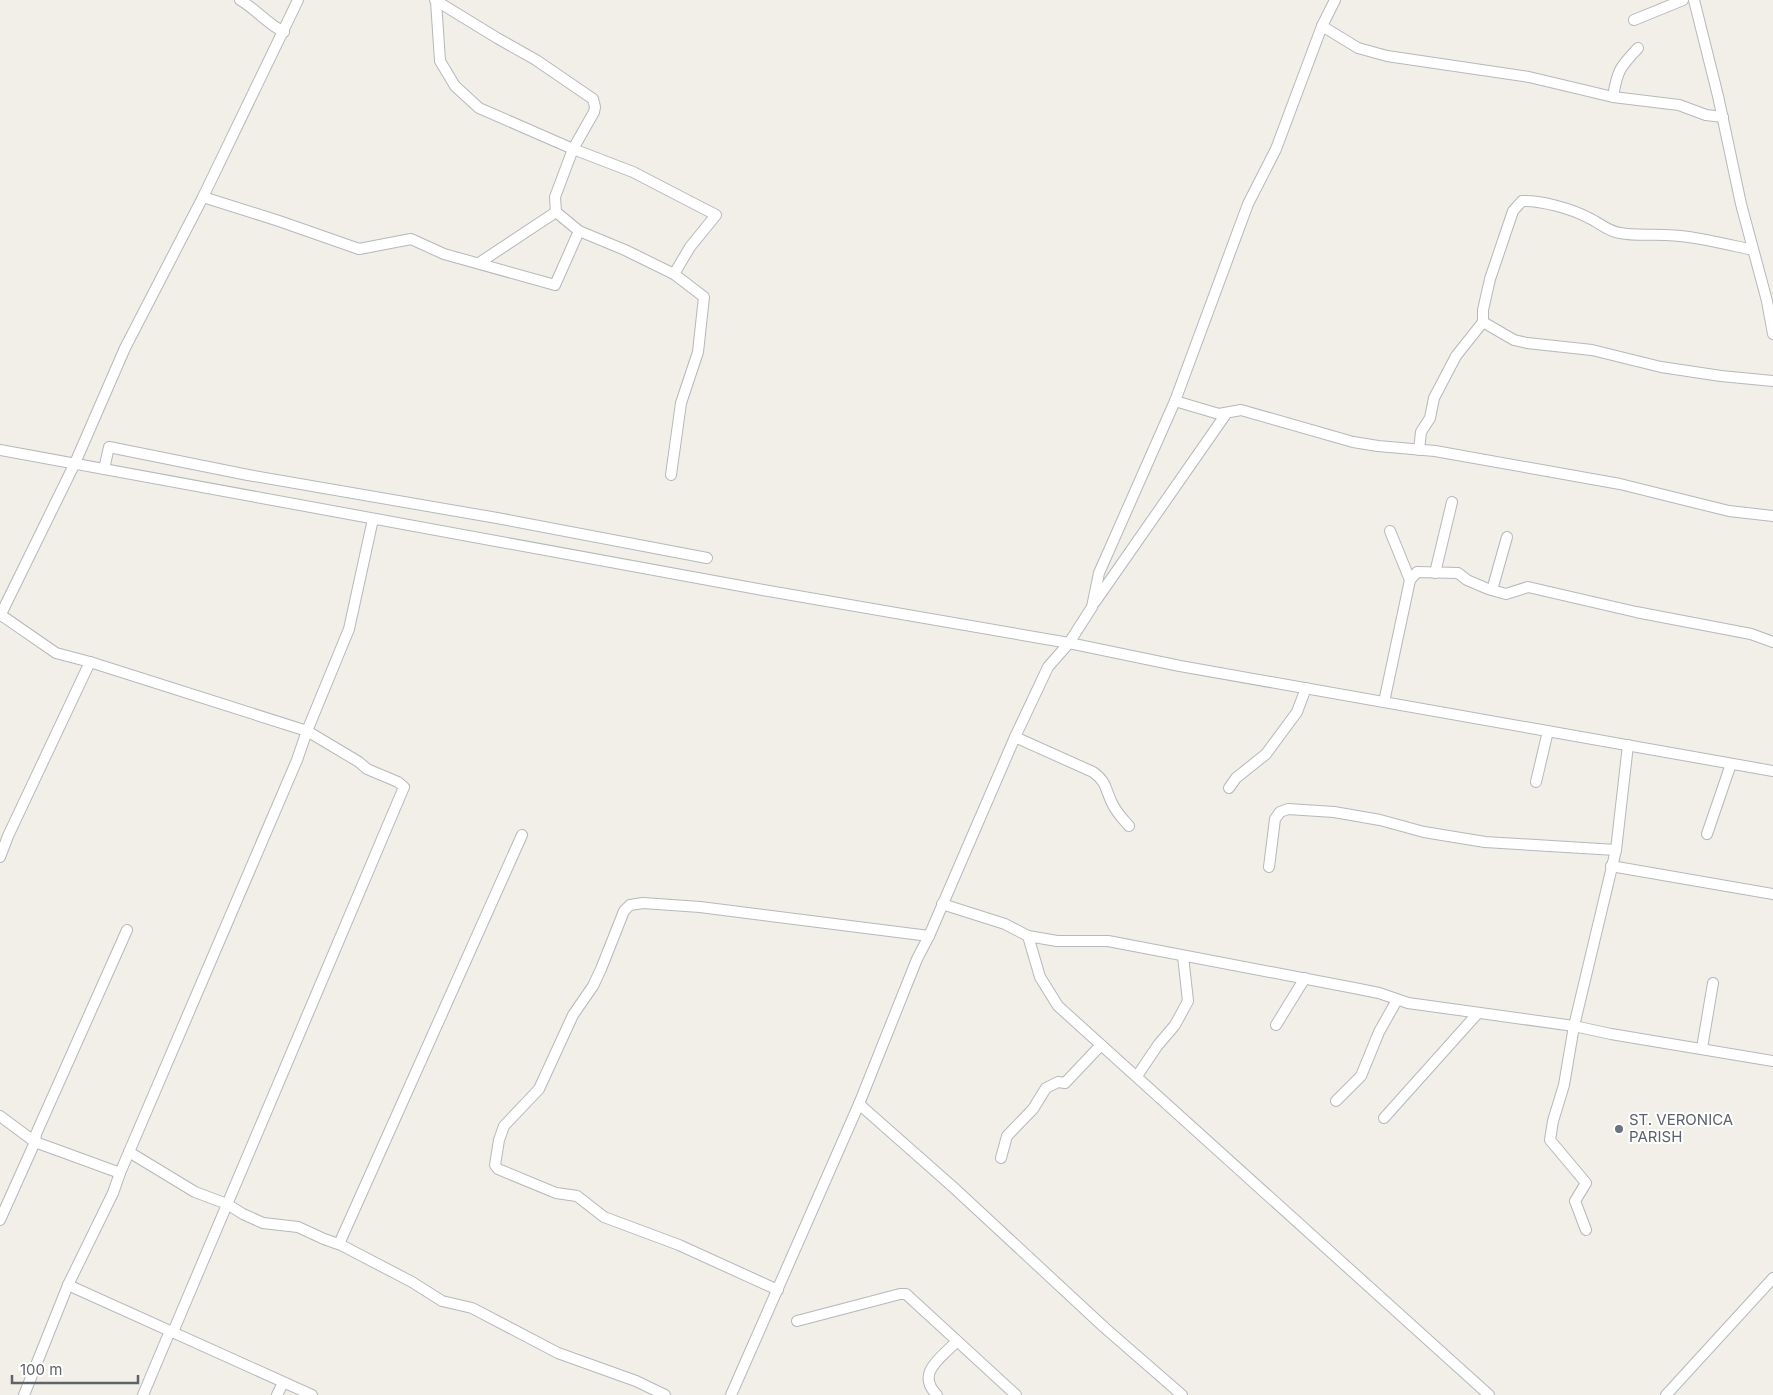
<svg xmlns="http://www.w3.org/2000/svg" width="1773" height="1395" font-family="Inter,sans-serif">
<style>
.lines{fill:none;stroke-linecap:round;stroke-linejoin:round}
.minor-casing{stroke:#b5b8bc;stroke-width:12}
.minor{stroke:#fff;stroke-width:10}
.worship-dot{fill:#6b7280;stroke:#fff;stroke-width:2}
.labels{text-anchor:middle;stroke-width:4;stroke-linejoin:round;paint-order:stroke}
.worship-label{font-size:15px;fill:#5b616d;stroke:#fff;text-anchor:start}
</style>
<rect width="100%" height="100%" fill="#f1efe8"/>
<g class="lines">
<g class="minor-casing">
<g id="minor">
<path d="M 240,0 C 256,9 267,24 284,32"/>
<path d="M 435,0 L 497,38 L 536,60 L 593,99 L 595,107 L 594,112 L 573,149 L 555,197 L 556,212 L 579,231 L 625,250 L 674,274 L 704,297 L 698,352 L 681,403 L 671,475"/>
<path d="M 1694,0 L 1718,96 L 1741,204 L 1767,301 L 1773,334"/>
<path d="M 436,1 L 440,61 L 455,86 L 479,108 L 573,149 L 633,172 L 716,215 L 690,247 L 674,274"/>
<path d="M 1634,20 L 1683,0"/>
<path d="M 1322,26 L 1358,48 L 1387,56 L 1529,77 L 1613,97 L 1679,105 L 1706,115 L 1723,117"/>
<path d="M 1613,97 C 1617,71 1620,67 1638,48"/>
<path d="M 203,197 L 279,221 L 359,249 L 411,239 L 444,254 L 555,285 L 579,231"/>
<path d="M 479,263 L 556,212"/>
<path d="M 1483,322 L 1514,340 L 1527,343 L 1592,350 L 1661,367 L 1721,376 L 1773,381"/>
<path d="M 1175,401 L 1219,414 L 1241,410 L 1353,442 L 1378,446 L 1435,451 L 1620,484 L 1729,511 L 1773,516"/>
<path d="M 0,450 L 763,590 L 1069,643 L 1180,666 L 1773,771"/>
<path d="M 1419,450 L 1421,432 L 1430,418 L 1434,398 L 1456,356 L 1483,322 L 1483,310 L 1490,279 L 1513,211 L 1522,201 C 1541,200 1572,209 1589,218 C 1600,223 1607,231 1620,233 C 1635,236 1650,234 1666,235 C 1695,236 1725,244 1753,250"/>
<path d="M 104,469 L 109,447 L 248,475 L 497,518 L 707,558"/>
<path d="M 1390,531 L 1410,580"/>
<path d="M 1435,573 L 1452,502"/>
<path d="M 1492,590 L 1507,537"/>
<path d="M 1095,602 L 1226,414"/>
<path d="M 1,615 L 56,653 L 90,662 L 307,731 L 359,762 L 367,769 L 398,782 L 404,787 L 173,1332"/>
<path d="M 0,616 L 75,463 L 125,348 L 203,197 L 298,0"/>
<path d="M 1384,702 L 1410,580 L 1417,572 L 1458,573 L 1467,580 L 1488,589 L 1506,594 L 1528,587 L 1636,612 L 1751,634 L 1773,642"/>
<path d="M 1015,737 L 1093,772 C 1107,782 1105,789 1112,803 C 1116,812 1123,819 1129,826"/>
<path d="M 1536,782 L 1548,731"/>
<path d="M 1229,788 L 1236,778 L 1266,754 L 1297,712 L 1306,688"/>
<path d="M 1707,834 L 1731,764"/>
<path d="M 0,857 L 8,836 L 90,662"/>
<path d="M 1611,866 L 1773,894"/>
<path d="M 1269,867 L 1275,819 L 1280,812 L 1288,809 L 1334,812 L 1380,820 L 1424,832 L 1485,842 L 1616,850"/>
<path d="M 942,904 L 1005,924 L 1028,936 L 1057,941 L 1108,941 L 1354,988 L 1379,993 L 1408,1003 L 1574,1026 L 1611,1034 L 1773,1061"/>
<path d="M 1028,936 L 1040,977 L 1058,1006 L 1489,1395"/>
<path d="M 1276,1025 L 1305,978"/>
<path d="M 1702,1048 L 1713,983"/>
<path d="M 1137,1076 L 1158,1045 L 1175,1025 L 1188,1001 L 1183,956"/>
<path d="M 1336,1101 L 1361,1076 L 1379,1032 L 1397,1000"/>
<path d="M 859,1104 L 953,1187 L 1105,1328 L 1182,1395"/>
<path d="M 0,1116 L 35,1142 L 120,1173"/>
<path d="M 1384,1118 L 1478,1013"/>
<path d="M 129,1152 L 195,1192 L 227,1204 L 243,1214 L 263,1223 L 298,1227 L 324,1239 L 341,1245 L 412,1282 L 442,1301 L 472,1308 L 558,1353 L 636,1381 L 665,1395"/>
<path d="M 1001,1158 L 1007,1136 L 1033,1109 L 1046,1088 L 1058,1082 L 1065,1083 L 1101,1045"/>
<path d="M 0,1220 L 35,1142 L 36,1134 L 127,930"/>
<path d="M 1586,1230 L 1575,1201 L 1586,1183 L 1550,1140 L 1553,1121 L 1564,1085 L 1574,1026 L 1616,850 L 1628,745"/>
<path d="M 339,1244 L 522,835"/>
<path d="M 68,1285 L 312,1395"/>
<path d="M 778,1290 L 679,1245 L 604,1217 L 577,1196 L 556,1193 L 498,1169 L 495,1165 L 499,1140 L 504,1126 L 539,1089 L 573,1015 L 593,986 L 601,969 L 624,911 L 630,905 L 643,903 L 700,907 L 929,936"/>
<path d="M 797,1321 L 900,1294 L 906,1294 L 1016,1395"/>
<path d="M 24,1395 L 68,1285 L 113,1193 L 120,1173 L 297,760 L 307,731 L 349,629 L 373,519"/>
<path d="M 143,1395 L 170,1331"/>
<path d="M 277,1395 L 283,1383"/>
<path d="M 731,1395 L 859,1104 L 917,959 L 929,936 L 1015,737 L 1048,667 L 1069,643 L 1092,607 L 1099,573 L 1175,401 L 1248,204 L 1276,149 L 1322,26 L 1335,0"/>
<path d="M 937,1395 C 915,1373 941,1358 957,1341"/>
<path d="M 1666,1395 L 1773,1278"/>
</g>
</g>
<use href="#minor" class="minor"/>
</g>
<circle class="worship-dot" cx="1619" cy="1129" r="5"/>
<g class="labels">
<g class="worship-label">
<text x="1629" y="1125">ST. VERONICA<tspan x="1629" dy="17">PARISH</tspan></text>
</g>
</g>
<path d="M12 1375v8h126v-8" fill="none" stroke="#5f6368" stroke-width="2.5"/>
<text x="20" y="1375" font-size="15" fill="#5f6368" stroke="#ffffff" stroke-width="4" paint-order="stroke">100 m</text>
</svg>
